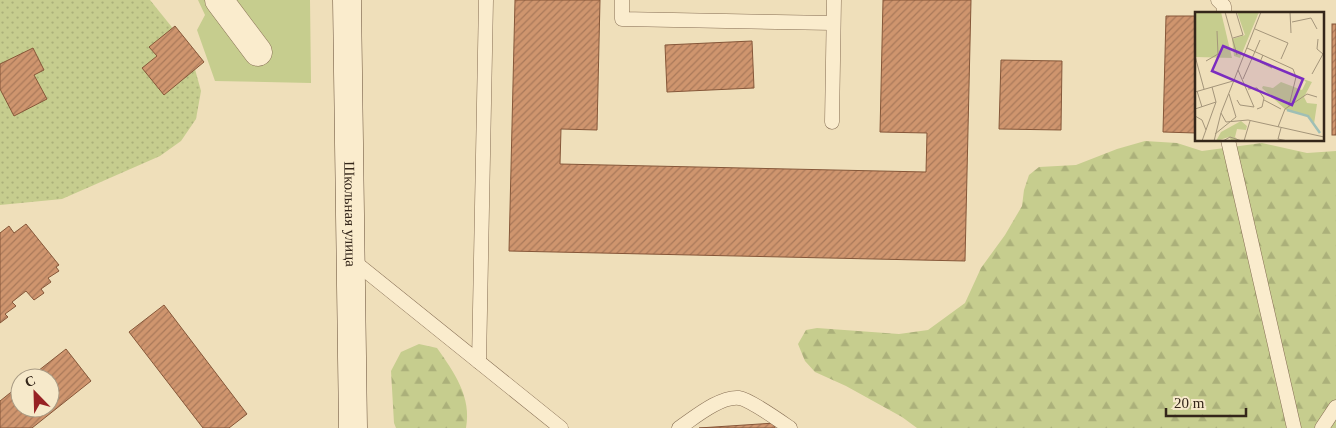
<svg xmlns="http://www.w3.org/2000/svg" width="1336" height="428" font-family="Georgia,serif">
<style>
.grass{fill:#c6cd8e}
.forest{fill:url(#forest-firs)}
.garden{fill:url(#garden-dots)}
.building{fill:url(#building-hatch);stroke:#865739}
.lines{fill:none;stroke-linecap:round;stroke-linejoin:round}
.service-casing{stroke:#866e54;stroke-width:15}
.minor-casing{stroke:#866e54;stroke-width:29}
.secondary-casing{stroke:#674f38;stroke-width:29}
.service{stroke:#faeccd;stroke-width:14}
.minor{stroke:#faeccd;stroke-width:28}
.secondary{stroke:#faeccd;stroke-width:28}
.labels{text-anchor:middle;stroke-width:5;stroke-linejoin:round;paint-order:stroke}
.street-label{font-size:15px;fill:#34261a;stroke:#f6e9ca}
.inset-river{fill:none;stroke:#9fbfb5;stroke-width:2.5}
.inset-road{fill:none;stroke:#a4957a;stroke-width:1}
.view{fill:#7b2cbf;fill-opacity:0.15;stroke:#7b2cbf;stroke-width:2.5}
.inset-edge{fill:none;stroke:#34261a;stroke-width:2.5}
</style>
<defs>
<pattern id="forest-firs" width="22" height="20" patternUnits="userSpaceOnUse" patternTransform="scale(1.25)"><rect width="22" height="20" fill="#c6cd8e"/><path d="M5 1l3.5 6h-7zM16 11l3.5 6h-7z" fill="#abb07a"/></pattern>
<pattern id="garden-dots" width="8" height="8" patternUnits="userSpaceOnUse" patternTransform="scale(1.25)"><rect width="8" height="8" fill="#c6cd8e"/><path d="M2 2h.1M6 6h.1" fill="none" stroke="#abb07a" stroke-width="1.8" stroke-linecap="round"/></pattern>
<pattern id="building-hatch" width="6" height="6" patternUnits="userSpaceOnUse" patternTransform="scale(1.25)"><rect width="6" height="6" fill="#cf956e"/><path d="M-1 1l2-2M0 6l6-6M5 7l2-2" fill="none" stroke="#a9795a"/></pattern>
</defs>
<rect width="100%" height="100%" fill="#efdfba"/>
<path class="grass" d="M 198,0 L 310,0 L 311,83 L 215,81 L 197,30 L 205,15 Z"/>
<g class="forest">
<path d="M 1145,141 L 1177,143 L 1202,151 L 1262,143 L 1307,153 L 1336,151 L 1336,428 L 917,428 L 902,417 L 846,386 L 815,372 L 805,361 L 798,344 L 806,330 L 817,328 L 899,334 L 928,330 L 965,303 L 981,268 L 1005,235 L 1022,206 L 1024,190 L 1029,175 L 1039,167 L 1076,165 L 1117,149 Z"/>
<path d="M 419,344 L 437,348 C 454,372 472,397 466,428 L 396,428 L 394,423 L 391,371 L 401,352 Z"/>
</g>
<path class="garden" d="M 0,0 L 150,0 L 171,26 L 193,62 L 201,91 L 196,119 L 181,141 L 160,156 L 62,199 L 0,205 Z"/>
<g class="building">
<path d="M 515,0 L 600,0 L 597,130 L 561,129 L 560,164 L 926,172 L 927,133 L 880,132 L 883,0 L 971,0 L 965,261 L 509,251 Z"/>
<path d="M 1166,16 L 1196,16 L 1196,133 L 1163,132 Z"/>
<rect x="1332" y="24" width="4" height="111"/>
<path d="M 175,26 L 204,62 L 164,95 L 142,68 L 157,56 L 149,47 Z"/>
<path d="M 752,41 L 754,88 L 667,92 L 665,45 Z"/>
<path d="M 33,48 L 44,70 L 34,75 L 47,99 L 14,116 L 0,89 L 0,64 Z"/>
<path d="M 1001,60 L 1062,61 L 1061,130 L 999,129 Z"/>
<path d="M 26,224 L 59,265 L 56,267 L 59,271 L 48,278 L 51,282 L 41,289 L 44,293 L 34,300 L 26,291 L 12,302 L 16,306 L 5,314 L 8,317 L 0,323 L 0,233 L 9,226 L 14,233 Z"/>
<path d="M 164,305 L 247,414 L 229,428 L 203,428 L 129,332 Z"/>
<path d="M 66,349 L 91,381 L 32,428 L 0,428 L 0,401 L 20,385 L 20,408 L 50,408 L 50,378 L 29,378 Z"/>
<path d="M 775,423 L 775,428 L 699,428 Z"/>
</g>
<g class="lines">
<g class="service-casing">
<g id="service">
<path d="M 622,0 L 622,19 L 833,23"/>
<path d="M 1218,0 L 1224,6 L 1224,14"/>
<path d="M 832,122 L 834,0"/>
<path d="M 1228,140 L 1294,428"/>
<path d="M 351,259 L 561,428"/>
<path d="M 479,362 L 486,0"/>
<path d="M 679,428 C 694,418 720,396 739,398 C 749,399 780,421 790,428"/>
<path d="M 1322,428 L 1336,407"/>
</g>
</g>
<g class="minor-casing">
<path id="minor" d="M 219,0 L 258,52"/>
</g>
<g class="secondary-casing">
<g id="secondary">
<path id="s1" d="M 347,0 L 353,428"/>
</g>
</g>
<use href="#service" class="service"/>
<use href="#minor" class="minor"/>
<use href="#secondary" class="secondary"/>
</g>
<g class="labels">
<g class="street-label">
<text dy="5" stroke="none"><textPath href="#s1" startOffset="214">Школьная улица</textPath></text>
</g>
</g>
<g transform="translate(1195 12)">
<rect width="129" height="129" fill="#efdfba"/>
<path d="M 42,0 L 64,0 L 45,46 L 39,44 L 37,27 L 50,23 Z" fill="#c6cd8e"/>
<path d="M 108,67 L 117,70 L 109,85 L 112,91 L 122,92 L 119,112 L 111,103 L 91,98 L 67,76 L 68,74 L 78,76 L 86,70 L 107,78 L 111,70 ZM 46,109 L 52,114 L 51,118 L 42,117 L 40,125 L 44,129 L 37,129 L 34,125 L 21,129 L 26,120 Z" fill="#c6cd8e"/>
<path d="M 0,0 L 26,0 L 37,46 L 1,45 Z" fill="#c6cd8e"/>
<path class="inset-river" d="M 92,98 L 113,104 L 125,121"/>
<path class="inset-road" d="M 30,0 L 42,43M 95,0 L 96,21M 97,10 L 116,6 L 122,17M 60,17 L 93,31 L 86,47M 38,26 L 48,23 L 41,0M 123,27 L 122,37 L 128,42M 52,36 L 98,57 L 101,65 L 94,94M 68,43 L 65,50 L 77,56M 0,44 L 9,77M 11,49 L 23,42 L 22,19M 117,62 L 128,42M 48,67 L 65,28M 53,77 L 62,76 L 69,86 L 67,95 L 62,97M 2,79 L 7,95M 0,80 L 38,69M 42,88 L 45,93 L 59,95 L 43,58M 69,88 L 86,97M 0,97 L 21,90M 26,101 L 31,110 L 53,108 L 129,125M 0,104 L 7,108 L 11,118M 83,115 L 90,97 L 112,82 L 122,85M 86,116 L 83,127 L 93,129M 20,122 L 41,105 L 34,82M 7,129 L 21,90 L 17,75M 19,129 L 26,101 L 66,0M 28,129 L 35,125 L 47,129M 49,129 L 55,109"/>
<path class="view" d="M 28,34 L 108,67 L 97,93 L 17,59 Z"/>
<rect width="129" height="129" class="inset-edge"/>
</g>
<g transform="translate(35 393) rotate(337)"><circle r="24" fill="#f6e9ca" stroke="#a89b84"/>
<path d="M0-4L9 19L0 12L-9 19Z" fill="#972224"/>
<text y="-8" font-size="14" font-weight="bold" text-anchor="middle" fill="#34261a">С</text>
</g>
<path d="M1166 408v8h80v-8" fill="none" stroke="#34261a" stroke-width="2.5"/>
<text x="1174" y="408" font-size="15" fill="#34261a" stroke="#f6e9ca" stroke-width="4" paint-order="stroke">20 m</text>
</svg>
